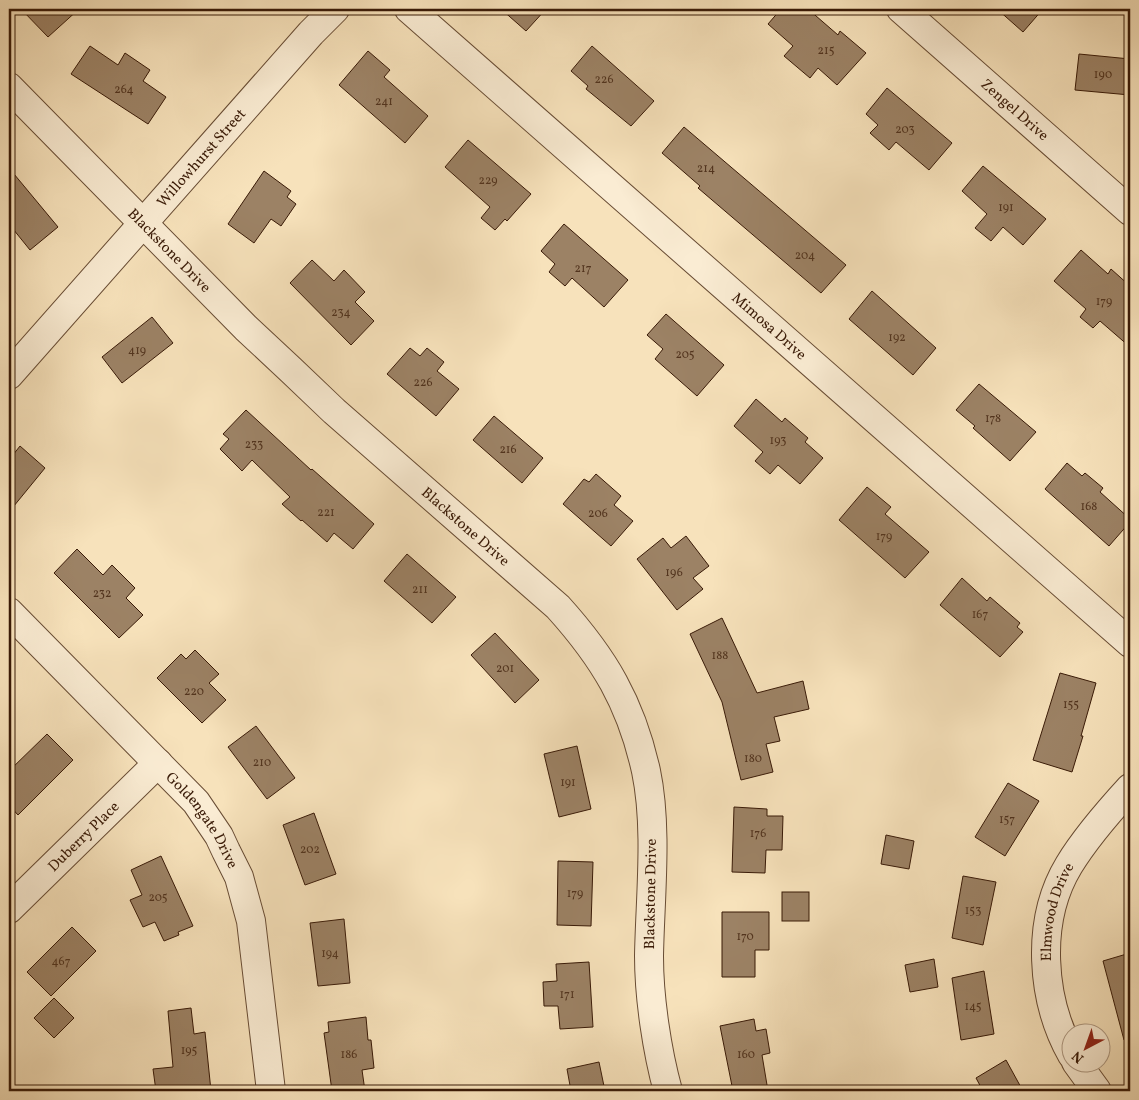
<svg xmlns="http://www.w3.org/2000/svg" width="1139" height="1100" font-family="Vollkorn,serif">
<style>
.building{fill:#9c8265;stroke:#391a07}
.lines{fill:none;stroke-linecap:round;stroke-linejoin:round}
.street-casing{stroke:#684c34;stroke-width:30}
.street{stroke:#faecd3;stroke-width:28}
.labels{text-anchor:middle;stroke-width:4;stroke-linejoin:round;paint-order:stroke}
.number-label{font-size:12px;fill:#52341e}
.street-label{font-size:15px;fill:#391a07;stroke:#faecd3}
</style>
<rect width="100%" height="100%" fill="#f7e2bb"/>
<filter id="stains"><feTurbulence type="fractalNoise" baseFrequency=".004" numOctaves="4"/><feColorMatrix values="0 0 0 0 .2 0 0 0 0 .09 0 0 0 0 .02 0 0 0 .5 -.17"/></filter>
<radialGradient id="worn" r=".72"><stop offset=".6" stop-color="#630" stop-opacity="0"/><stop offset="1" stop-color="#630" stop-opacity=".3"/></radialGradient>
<g class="building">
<path d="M 21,9 L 79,9 L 48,37 Z"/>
<path d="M 501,9 L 546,9 L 526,31 Z"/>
<path d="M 781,9 L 808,9 L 838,35 L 840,31 L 866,53 L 837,85 L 818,68 L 810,78 L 784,56 L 793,46 L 768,24 Z"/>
<path d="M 997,9 L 1043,9 L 1023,32 Z"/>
<path d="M 90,46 L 118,65 L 125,53 L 150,70 L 143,81 L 166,97 L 148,124 L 71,74 Z"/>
<path d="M 592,46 L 654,101 L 631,126 L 586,89 L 588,86 L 571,71 Z"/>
<path d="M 368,51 L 390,70 L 384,77 L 428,116 L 405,143 L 339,85 Z"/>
<path d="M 1079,54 L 1130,59 L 1130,95 L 1075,90 Z"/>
<path d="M 887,88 L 952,143 L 929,170 L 896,142 L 889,150 L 870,133 L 878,125 L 866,114 Z"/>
<path d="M 684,127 L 846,265 L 821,293 L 698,188 L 700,186 L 662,153 Z"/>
<path d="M 468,140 L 531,194 L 507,221 L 505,219 L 495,230 L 481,218 L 490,207 L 445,167 Z"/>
<path d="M 983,166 L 1046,219 L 1023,245 L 1003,227 L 991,241 L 975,228 L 987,214 L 962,191 Z"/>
<path d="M 9,168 L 58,227 L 30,250 L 9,224 Z"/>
<path d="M 264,171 L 291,191 L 287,197 L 296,204 L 281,226 L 271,219 L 254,243 L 228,224 Z"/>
<path d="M 564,224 L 628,280 L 604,307 L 572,278 L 565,286 L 549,272 L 555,264 L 541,251 Z"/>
<path d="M 1081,250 L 1108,274 L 1111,269 L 1130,286 L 1130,347 L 1100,321 L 1093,328 L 1080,317 L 1086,309 L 1054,281 Z"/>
<path d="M 312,260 L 334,281 L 344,270 L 365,292 L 355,302 L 374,321 L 351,345 L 290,283 Z"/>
<path d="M 872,291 L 936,348 L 913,375 L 849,319 Z"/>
<path d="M 666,314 L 724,365 L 697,396 L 655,359 L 663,349 L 647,335 Z"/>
<path d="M 152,317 L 173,343 L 122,383 L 102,357 Z"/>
<path d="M 410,348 L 420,356 L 427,348 L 444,362 L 437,371 L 459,389 L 436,416 L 387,374 Z"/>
<path d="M 979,384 L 1036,432 L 1010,461 L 973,428 L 975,426 L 956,410 Z"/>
<path d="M 756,399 L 782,422 L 785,418 L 808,438 L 805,442 L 823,458 L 800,484 L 778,465 L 770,474 L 755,461 L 763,452 L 734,426 Z"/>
<path d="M 246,410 L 311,470 L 312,469 L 374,524 L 353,549 L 334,533 L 327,542 L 302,520 L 301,521 L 282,504 L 290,497 L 252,460 L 242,471 L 220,449 L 229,439 L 223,434 Z"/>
<path d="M 494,416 L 543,458 L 522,483 L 473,440 Z"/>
<path d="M 20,446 L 45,468 L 9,512 L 9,460 Z"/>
<path d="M 1067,463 L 1082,476 L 1085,473 L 1103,488 L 1100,492 L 1130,519 L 1130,522 L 1109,546 L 1045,489 Z"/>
<path d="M 596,474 L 621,496 L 614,505 L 633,521 L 611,546 L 563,504 L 584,479 L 589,482 Z"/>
<path d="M 867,487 L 891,507 L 885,514 L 929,552 L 905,578 L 839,520 Z"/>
<path d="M 686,536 L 709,566 L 693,578 L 703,589 L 677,610 L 637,559 L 663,538 L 671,548 Z"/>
<path d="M 77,549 L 103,575 L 112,565 L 135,588 L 126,598 L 143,615 L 119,638 L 54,573 Z"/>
<path d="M 407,554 L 456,597 L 432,623 L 384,581 Z"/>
<path d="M 962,578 L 987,601 L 990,597 L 1020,623 L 1017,627 L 1023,632 L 1000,657 L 940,605 Z"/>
<path d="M 722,618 L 757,693 L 803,681 L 809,709 L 774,717 L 780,741 L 766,744 L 773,772 L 741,780 L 722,702 L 690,634 Z"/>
<path d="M 495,633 L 539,680 L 515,703 L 471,655 Z"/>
<path d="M 195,650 L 219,674 L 209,683 L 226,700 L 202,723 L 157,678 L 181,654 L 186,659 Z"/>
<path d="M 1060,673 L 1096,683 L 1081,736 L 1083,736 L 1072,772 L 1033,760 Z"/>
<path d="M 256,726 L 295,778 L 267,799 L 228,747 Z"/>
<path d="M 47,734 L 73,760 L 18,815 L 9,805 L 9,771 Z"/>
<path d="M 577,746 L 591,809 L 559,817 L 544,754 Z"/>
<path d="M 1008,783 L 1039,801 L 1005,856 L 975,837 Z"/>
<path d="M 734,807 L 767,809 L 767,816 L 783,816 L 782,850 L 766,850 L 765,873 L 732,872 Z"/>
<path d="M 314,813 L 336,874 L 305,885 L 283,825 Z"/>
<path d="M 886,835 L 914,841 L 909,869 L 881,864 Z"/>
<path d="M 161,856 L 193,926 L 178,932 L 179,935 L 164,941 L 155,922 L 143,927 L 130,900 L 142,895 L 131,870 Z"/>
<path d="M 558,861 L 593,862 L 591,926 L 557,925 Z"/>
<path d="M 963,876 L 996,882 L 983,945 L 952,938 Z"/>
<rect x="782" y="892" width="27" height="29"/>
<path d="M 722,912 L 769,912 L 769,950 L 755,950 L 755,977 L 722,977 Z"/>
<path d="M 344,919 L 350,983 L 318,986 L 310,923 Z"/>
<path d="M 72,927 L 96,951 L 51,996 L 27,972 Z"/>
<path d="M 1130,953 L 1130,1039 L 1124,1040 L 1103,961 Z"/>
<path d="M 934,959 L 938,987 L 910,992 L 905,965 Z"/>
<path d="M 589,962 L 593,1027 L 560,1029 L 558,1006 L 544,1006 L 543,982 L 557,981 L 556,964 Z"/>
<path d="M 984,971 L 994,1034 L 961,1040 L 952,978 Z"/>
<path d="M 54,998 L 74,1018 L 54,1038 L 34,1018 Z"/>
<path d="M 191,1008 L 194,1034 L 205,1032 L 211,1091 L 156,1091 L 153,1069 L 173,1067 L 168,1011 Z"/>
<path d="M 366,1017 L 368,1040 L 371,1040 L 374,1068 L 362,1070 L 365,1091 L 332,1091 L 324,1033 L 329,1032 L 328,1022 Z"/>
<path d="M 754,1019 L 756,1031 L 766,1029 L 770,1053 L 762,1055 L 768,1091 L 733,1091 L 720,1026 Z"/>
<path d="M 1006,1060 L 1023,1091 L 983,1091 L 976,1078 Z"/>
<path d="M 599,1062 L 605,1091 L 571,1091 L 567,1069 Z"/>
</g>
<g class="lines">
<g class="street-casing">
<g id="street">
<path id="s1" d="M 409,9 L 1130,643"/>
<path id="s2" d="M 901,9 L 1130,211"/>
<path id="s3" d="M 9,87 L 246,328 L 291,370 L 334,411 L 558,607 C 604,658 631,703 646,771 C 658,828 650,898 649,956 C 649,998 657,1051 668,1091"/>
<path id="s4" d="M 9,375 L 311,33 L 335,9"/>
<path id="s5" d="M 9,612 L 196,802 L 219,836 L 226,851 L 239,877 L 251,921 L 271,1091"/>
<path id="s6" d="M 9,909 L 158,763"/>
<path id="s7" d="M 1072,1055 C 1041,1000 1035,921 1069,865 C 1086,837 1108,812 1130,788"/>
<path d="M 1076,1062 L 1097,1091"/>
</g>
</g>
<use href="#street" class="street"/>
</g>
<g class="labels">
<g class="number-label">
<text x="826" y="54">215</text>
<text x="1103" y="78">190</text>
<text x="604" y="83">226</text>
<text x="124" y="93">264</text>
<text x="384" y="105">241</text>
<text x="905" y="133">203</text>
<text x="706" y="172">214</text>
<text x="488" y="184">229</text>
<text x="1006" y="211">191</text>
<text x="805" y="259">204</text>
<text x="583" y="272">217</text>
<text x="1104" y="305">179</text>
<text x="341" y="316">234</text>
<text x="897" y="341">192</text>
<text x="137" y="354">419</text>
<text x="685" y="358">205</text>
<text x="423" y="386">226</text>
<text x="993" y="422">178</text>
<text x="778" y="444">193</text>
<text x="254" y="448">233</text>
<text x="508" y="453">216</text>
<text x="1089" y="510">168</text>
<text x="326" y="516">221</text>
<text x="598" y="517">206</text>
<text x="884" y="540">179</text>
<text x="674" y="576">196</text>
<text x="420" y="593">211</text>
<text x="102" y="597">232</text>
<text x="980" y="618">167</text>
<text x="720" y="659">188</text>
<text x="505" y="672">201</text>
<text x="194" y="695">220</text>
<text x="1071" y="708">155</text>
<text x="753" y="762">180</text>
<text x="262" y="766">210</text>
<text x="568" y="786">191</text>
<text x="1007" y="823">157</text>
<text x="758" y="837">176</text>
<text x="310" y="853">202</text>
<text x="575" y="897">179</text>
<text x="158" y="901">205</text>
<text x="973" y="914">153</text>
<text x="745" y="940">170</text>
<text x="330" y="957">194</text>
<text x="61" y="965">467</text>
<text x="567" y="998">171</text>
<text x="973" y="1010">145</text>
<text x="189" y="1054">195</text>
<text x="349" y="1058">186</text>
<text x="746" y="1058">160</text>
</g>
<g class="street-label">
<text dy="5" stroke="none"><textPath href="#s2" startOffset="152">Zengel Drive</textPath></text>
<text dy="5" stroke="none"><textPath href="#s4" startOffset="290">Willowhurst Street</textPath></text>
<text dy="5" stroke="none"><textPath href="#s3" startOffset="229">Blackstone Drive</textPath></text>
<text dy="5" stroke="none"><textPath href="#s1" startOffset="480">Mimosa Drive</textPath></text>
<text dy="5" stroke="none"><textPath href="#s3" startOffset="634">Blackstone Drive</textPath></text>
<text dy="5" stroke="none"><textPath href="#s5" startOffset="285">Goldengate Drive</textPath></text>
<text dy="5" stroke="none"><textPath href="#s6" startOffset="104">Duberry Place</textPath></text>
<text transform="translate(650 894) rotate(-89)" y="5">Blackstone Drive</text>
<text dy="5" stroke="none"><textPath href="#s7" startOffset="149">Elmwood Drive</textPath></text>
</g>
</g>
<rect width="1139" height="1100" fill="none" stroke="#f7e2bb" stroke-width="30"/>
<rect x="10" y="10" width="1119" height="1080" fill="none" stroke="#391a07" stroke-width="2.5"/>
<rect x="15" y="15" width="1109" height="1070" fill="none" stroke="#391a07"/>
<g transform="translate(1086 1048) rotate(221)"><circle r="24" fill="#faecd3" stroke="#ad9881"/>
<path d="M0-4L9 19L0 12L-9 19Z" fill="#8f2418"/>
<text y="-8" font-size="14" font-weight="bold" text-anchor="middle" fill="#391a07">N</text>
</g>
<rect width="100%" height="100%" filter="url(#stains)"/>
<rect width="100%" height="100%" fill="url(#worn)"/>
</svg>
